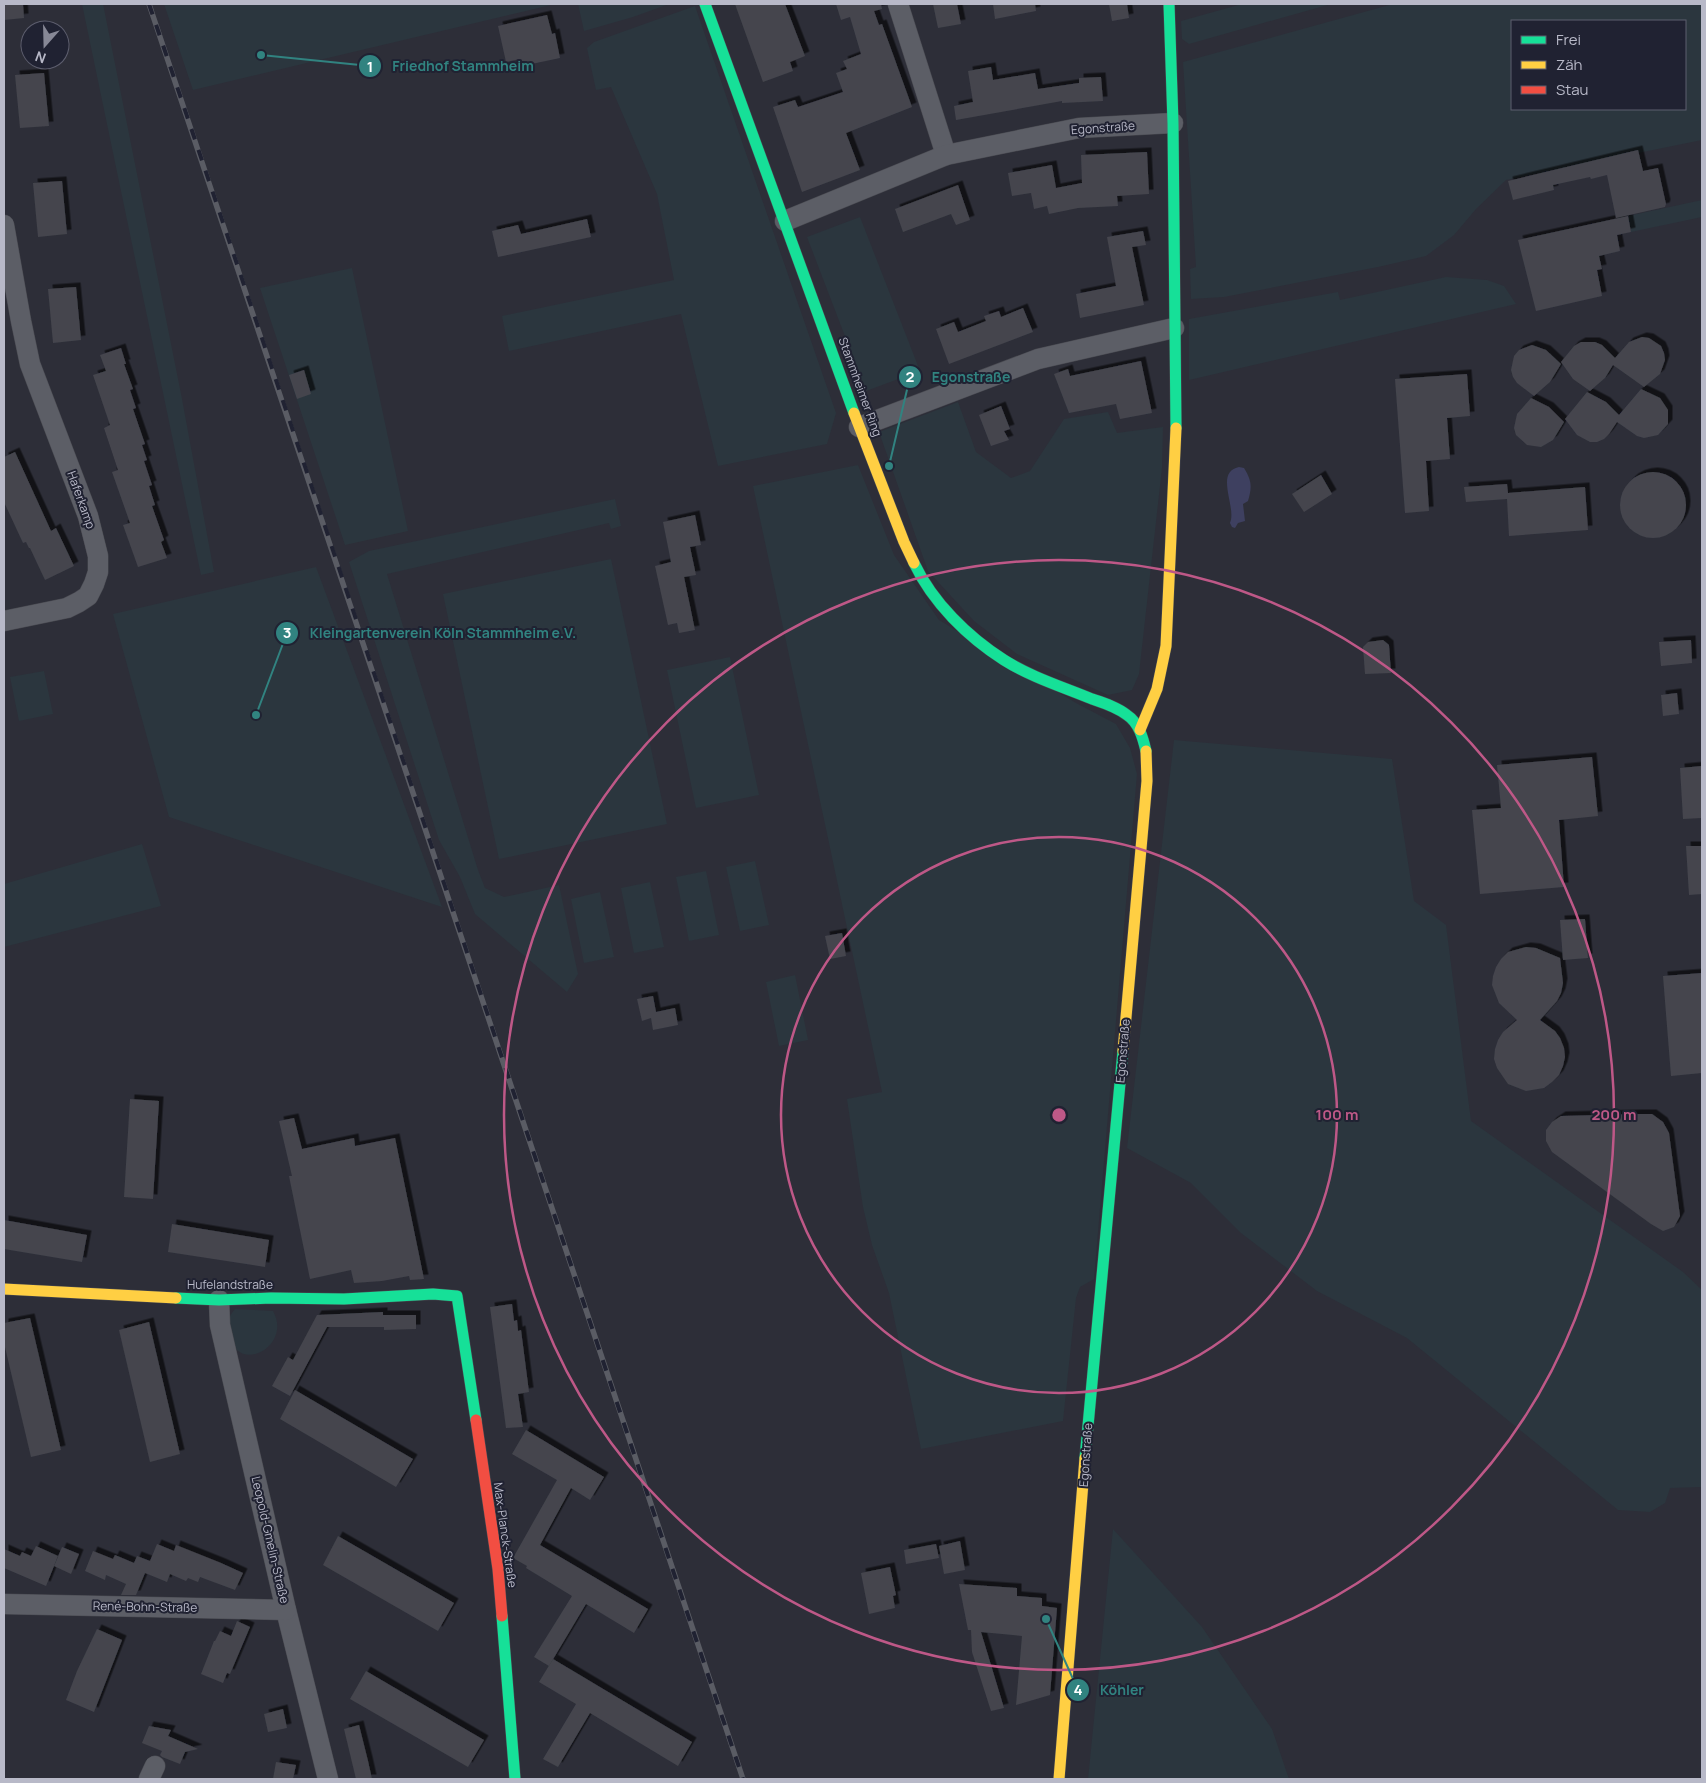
<svg xmlns="http://www.w3.org/2000/svg" width="1706" height="1783" font-family="Manrope,sans-serif">
<style>
.green{fill:#2b363e;fill-rule:evenodd}
.water{fill:#3e4060}
.building{fill:#44454d;filter:url(#shadow)}
.lines{fill:none;stroke-linecap:round;stroke-linejoin:round}
.street-casing{stroke:#494a51;stroke-width:21}
.fast-casing{stroke:#494a51;stroke-width:12}
.slow-casing{stroke:#494a51;stroke-width:12}
.jam-casing{stroke:#494a51;stroke-width:12}
.street{stroke:#5c5e66;stroke-width:20}
.fast{stroke:#16e098;stroke-width:11}
.slow{stroke:#ffcf43;stroke-width:11}
.jam{stroke:#f24e42;stroke-width:11}
.rail-casing{stroke:#5a5c64;stroke-width:5.5}
.rail{stroke:#202232;stroke-width:4;stroke-dasharray:11;stroke-linecap:butt}
.ring{fill:none;stroke:#be5887;stroke-width:2.5}
.labels{text-anchor:middle;stroke-width:4;stroke-linejoin:round;paint-order:stroke}
.street-label{font-size:12px;fill:#b8b9c8;stroke:#202232}
.centre{fill:#be5887;stroke:#202232;stroke-width:2.5}
.ring-label{font-size:15px;text-anchor:middle;font-weight:bold;fill:#be5887;stroke:#202232;stroke-width:4;stroke-linejoin:round;paint-order:stroke}
.leader{fill:none;stroke:#318380;stroke-width:2}
.callout-dot{fill:#318380;stroke:#202232;stroke-width:2}
.mark-label{font-size:15px;text-anchor:middle;font-weight:bold;fill:#fff}
.callout-label{font-size:14px;text-anchor:middle;font-weight:bold;fill:#318380;stroke:#202232;stroke-width:4;stroke-linejoin:round;paint-order:stroke}
</style>
<defs>
<filter id="shadow"><feDropShadow dx="4.5" dy="-4.5" stdDeviation="0" flood-color="#0009"/></filter>
</defs>
<rect width="100%" height="100%" fill="#2d2e38"/>
<g class="green">
<path d="M 82,4 L 103,4 L 182,399 L 214,572 L 201,575 Z"/>
<path d="M 164,4 L 555,4 L 193,90 Z"/>
<path d="M 578,4 L 669,4 L 633,17 L 584,31 Z"/>
<path d="M 1242,4 L 1331,4 L 1189,44 L 1182,39 L 1181,21 Z"/>
<path d="M 1393,4 L 1702,4 L 1702,140 L 1506,180 L 1476,209 L 1454,235 L 1426,256 L 1378,267 L 1224,297 L 1191,299 L 1190,269 L 1196,267 L 1183,62 ZM 1512,21 L 1685,21 L 1685,109 L 1512,109 Z"/>
<path d="M 695,6 L 836,413 L 827,444 L 718,466 L 681,314 L 509,351 L 502,316 L 674,280 L 657,194 L 611,87 L 596,90 L 587,48 L 594,42 Z"/>
<path d="M 1702,200 L 1702,217 L 1631,232 L 1628,216 Z"/>
<path d="M 860,217 L 920,371 L 866,391 L 807,237 Z"/>
<path d="M 352,268 L 408,531 L 345,545 L 260,288 Z"/>
<path d="M 1446,277 L 1487,280 L 1504,286 L 1516,304 L 1189,380 L 1189,319 L 1338,292 L 1340,300 Z"/>
<path d="M 958,402 L 976,452 L 1011,478 L 1030,471 L 1064,419 L 1108,412 L 1117,433 L 1163,427 L 1162,468 L 1139,674 L 1132,690 L 1108,695 L 1017,654 L 974,621 L 928,571 L 879,432 Z"/>
<path d="M 858,465 L 894,555 L 939,620 L 1076,703 L 1116,724 L 1130,748 L 1137,774 L 1094,1279 L 1080,1287 L 1076,1298 L 1063,1421 L 921,1449 L 889,1293 L 872,1245 L 863,1207 L 847,1099 L 882,1092 L 753,486 Z"/>
<path d="M 615,499 L 621,526 L 611,529 L 609,523 L 387,574 L 478,870 L 485,888 L 504,897 L 559,885 L 578,974 L 567,992 L 475,914 L 460,877 L 439,840 L 349,562 L 369,551 Z"/>
<path d="M 611,559 L 667,824 L 499,859 L 443,594 Z"/>
<path d="M 316,567 L 442,907 L 169,817 L 113,614 Z"/>
<path d="M 730,657 L 759,795 L 696,808 L 667,670 Z"/>
<path d="M 44,671 L 53,714 L 19,721 L 10,677 Z"/>
<path d="M 1174,740 L 1392,759 L 1414,901 L 1446,925 L 1471,1121 L 1683,1272 L 1702,1290 L 1702,1487 L 1670,1488 L 1665,1503 L 1650,1512 L 1618,1510 L 1407,1338 L 1317,1291 L 1241,1233 L 1191,1183 L 1127,1148 Z"/>
<path d="M 142,844 L 161,906 L 4,947 L 4,884 Z"/>
<path d="M 755,861 L 769,925 L 740,931 L 726,867 Z"/>
<path d="M 706,871 L 719,935 L 689,941 L 676,877 Z"/>
<path d="M 650,882 L 664,947 L 634,953 L 621,888 Z"/>
<path d="M 600,892 L 614,957 L 584,963 L 571,899 Z"/>
<path d="M 795,975 L 808,1040 L 779,1046 L 766,982 Z"/>
<path d="M 235,1309 L 273,1311 C 293,1346 237,1376 230,1335 C 228,1324 227,1318 235,1309 Z"/>
<path d="M 1113,1529 L 1202,1627 L 1272,1729 L 1289,1779 L 1088,1779 Z"/>
</g>
<path class="water" d="M 1239,467 L 1244,468 C 1252,481 1252,487 1248,501 L 1243,504 L 1245,521 L 1238,523 L 1235,528 L 1232,527 L 1230,523 C 1237,507 1214,472 1239,467 Z"/>
<g class="building">
<path d="M 4,4 L 23,4 L 24,18 L 4,20 Z"/>
<path d="M 735,4 L 785,4 L 805,56 L 790,62 L 793,71 L 763,82 Z"/>
<path d="M 836,4 L 881,4 L 882,9 L 874,11 L 879,25 L 882,24 L 912,107 L 846,133 L 860,170 L 802,192 L 773,107 L 795,100 L 798,107 L 843,92 L 836,73 L 847,69 L 843,61 L 861,54 L 850,17 L 841,20 Z"/>
<path d="M 933,4 L 957,4 L 961,24 L 938,28 Z"/>
<path d="M 993,4 L 1035,4 L 1036,11 L 995,19 Z"/>
<path d="M 1109,4 L 1127,4 L 1129,18 L 1112,21 Z"/>
<path d="M 547,15 L 552,34 L 555,33 L 560,58 L 522,66 L 520,59 L 506,62 L 498,26 Z"/>
<path d="M 991,67 L 993,80 L 1035,73 L 1038,89 L 1079,83 L 1079,78 L 1101,77 L 1103,101 L 1062,103 L 1062,101 L 956,120 L 954,106 L 973,102 L 968,71 Z"/>
<path d="M 44,73 L 49,126 L 20,128 L 15,75 Z"/>
<path d="M 1638,150 L 1643,171 L 1658,168 L 1666,204 L 1665,207 L 1616,218 L 1607,175 L 1591,179 L 1590,177 L 1553,185 L 1554,190 L 1513,200 L 1508,181 Z"/>
<path d="M 1147,152 L 1149,194 L 1117,196 L 1118,206 L 1078,208 L 1049,214 L 1047,206 L 1034,209 L 1031,193 L 1012,196 L 1008,173 L 1052,165 L 1056,188 L 1082,183 L 1081,155 Z"/>
<path d="M 62,181 L 67,234 L 38,237 L 33,183 Z"/>
<path d="M 958,185 L 970,220 L 956,225 L 951,214 L 903,232 L 895,209 Z"/>
<path d="M 1628,216 L 1631,232 L 1617,235 L 1620,251 L 1599,256 L 1602,269 L 1597,270 L 1602,296 L 1536,311 L 1518,240 Z"/>
<path d="M 587,219 L 591,237 L 498,257 L 492,231 L 518,225 L 521,234 Z"/>
<path d="M 1143,231 L 1146,245 L 1132,247 L 1144,305 L 1080,318 L 1076,294 L 1116,286 L 1107,237 Z"/>
<path d="M 76,287 L 81,340 L 53,343 L 48,289 Z"/>
<path d="M 1023,308 L 1033,332 L 949,364 L 936,329 L 954,322 L 958,332 L 986,321 L 984,316 L 999,311 L 1001,317 Z"/>
<path d="M 1642,337 L 1649,338 L 1661,346 L 1664,353 L 1665,360 L 1660,374 L 1644,387 L 1613,365 L 1605,378 L 1590,391 L 1573,379 L 1561,362 L 1574,346 L 1581,342 L 1595,342 L 1602,345 L 1615,358 L 1629,342 Z"/>
<path d="M 1532,345 L 1546,350 L 1561,364 L 1550,382 L 1534,396 L 1517,383 L 1513,377 L 1511,370 L 1514,356 L 1519,350 Z"/>
<path d="M 121,348 L 126,364 L 124,364 L 133,389 L 130,390 L 136,408 L 133,409 L 145,444 L 142,445 L 147,460 L 144,461 L 152,485 L 149,486 L 155,505 L 152,506 L 164,540 L 161,542 L 167,558 L 138,567 L 123,525 L 130,523 L 112,472 L 118,470 L 104,428 L 110,425 L 93,375 L 106,371 L 100,355 Z"/>
<path d="M 1141,361 L 1152,413 L 1120,419 L 1116,404 L 1069,413 L 1054,374 L 1068,369 L 1070,376 Z"/>
<path d="M 304,370 L 311,394 L 297,399 L 289,375 Z"/>
<path d="M 1467,374 L 1470,416 L 1447,418 L 1450,459 L 1426,461 L 1429,511 L 1405,513 L 1395,379 Z"/>
<path d="M 1641,389 L 1660,398 L 1668,410 L 1668,424 L 1658,435 L 1644,438 L 1637,436 L 1617,422 L 1609,434 L 1604,439 L 1597,442 L 1590,442 L 1577,435 L 1565,419 L 1587,392 L 1606,402 L 1619,415 Z"/>
<path d="M 1531,398 L 1549,407 L 1564,422 L 1553,440 L 1541,447 L 1527,445 L 1516,435 L 1514,428 L 1517,414 Z"/>
<path d="M 1001,406 L 1010,429 L 1004,431 L 1009,440 L 991,446 L 979,415 Z"/>
<path d="M 15,452 L 51,531 L 56,528 L 74,566 L 45,580 L 30,548 L 29,548 L 26,542 L 23,543 L 4,502 L 4,457 Z"/>
<circle cx="1653" cy="505" r="33"/>
<path d="M 1321,475 L 1332,494 L 1304,512 L 1292,494 Z"/>
<path d="M 1507,484 L 1508,493 L 1585,487 L 1588,530 L 1509,536 L 1507,499 L 1466,502 L 1464,487 Z"/>
<path d="M 695,515 L 701,545 L 690,547 L 696,575 L 684,577 L 695,630 L 679,633 L 677,623 L 668,625 L 655,566 L 671,562 L 663,522 Z"/>
<path d="M 1383,640 L 1389,645 L 1391,673 L 1365,674 L 1363,647 L 1368,642 Z"/>
<path d="M 1691,640 L 1692,663 L 1661,666 L 1659,642 Z"/>
<path d="M 1677,693 L 1679,714 L 1663,716 L 1661,695 Z"/>
<path d="M 1592,757 L 1598,816 L 1559,820 L 1564,887 L 1480,894 L 1472,810 L 1501,808 L 1497,765 Z"/>
<path d="M 1702,766 L 1702,818 L 1683,819 L 1680,768 Z"/>
<path d="M 1686,846 L 1702,846 L 1702,894 L 1689,895 Z"/>
<path d="M 1585,919 L 1588,958 L 1563,960 L 1560,920 Z"/>
<path d="M 842,933 L 846,956 L 830,959 L 825,936 Z"/>
<path d="M 1526,947 L 1536,948 L 1560,958 L 1563,983 L 1561,993 L 1557,1001 L 1540,1020 L 1555,1031 L 1560,1038 L 1564,1048 L 1565,1057 L 1563,1066 L 1559,1075 L 1552,1082 L 1544,1088 L 1526,1091 L 1508,1084 L 1497,1068 L 1494,1059 L 1495,1049 L 1498,1040 L 1503,1032 L 1517,1020 L 1499,1003 L 1492,985 L 1493,976 L 1496,967 L 1501,959 L 1508,952 Z"/>
<path d="M 1702,973 L 1702,1073 L 1671,1076 L 1663,976 Z"/>
<path d="M 653,996 L 656,1012 L 675,1008 L 678,1025 L 653,1030 L 651,1018 L 642,1021 L 637,999 Z"/>
<path d="M 130,1099 L 159,1101 L 153,1199 L 124,1197 Z"/>
<path d="M 1638,1114 L 1652,1114 L 1663,1122 L 1669,1133 L 1680,1216 L 1674,1227 L 1663,1231 L 1651,1224 L 1552,1152 L 1546,1141 L 1546,1130 L 1552,1122 L 1561,1116 Z"/>
<path d="M 294,1118 L 302,1149 L 354,1138 L 355,1146 L 395,1138 L 424,1279 L 410,1280 L 409,1276 L 382,1281 L 354,1283 L 351,1270 L 310,1279 L 289,1176 L 292,1176 L 279,1121 Z"/>
<path d="M 4,1220 L 87,1235 L 82,1262 L 4,1249 Z"/>
<path d="M 172,1224 L 269,1240 L 265,1267 L 168,1252 Z"/>
<path d="M 512,1304 L 514,1321 L 517,1320 L 518,1331 L 521,1330 L 529,1392 L 518,1394 L 523,1427 L 506,1428 L 490,1307 Z"/>
<path d="M 383,1312 L 383,1315 L 416,1315 L 416,1329 L 384,1330 L 384,1327 L 327,1327 L 290,1396 L 272,1386 L 288,1357 L 293,1360 L 317,1315 Z"/>
<path d="M 30,1318 L 61,1450 L 31,1457 L 4,1343 L 4,1323 Z"/>
<path d="M 149,1322 L 180,1454 L 150,1462 L 119,1330 Z"/>
<path d="M 295,1390 L 413,1459 L 396,1487 L 280,1419 Z"/>
<path d="M 526,1430 L 604,1477 L 590,1500 L 571,1488 L 540,1545 L 648,1609 L 634,1633 L 586,1604 L 549,1666 L 534,1657 L 572,1596 L 526,1568 L 527,1566 L 513,1558 L 557,1480 L 512,1454 Z"/>
<path d="M 338,1536 L 454,1603 L 438,1631 L 323,1565 Z"/>
<path d="M 960,1541 L 965,1570 L 944,1574 L 939,1546 Z"/>
<path d="M 157,1544 L 174,1551 L 176,1545 L 221,1563 L 243,1573 L 235,1590 L 200,1577 L 198,1582 L 188,1578 L 186,1581 L 170,1574 L 167,1582 L 145,1573 L 136,1595 L 121,1595 L 126,1584 L 106,1575 L 105,1580 L 85,1571 L 93,1551 L 113,1559 L 115,1555 L 134,1563 L 137,1556 L 150,1561 Z"/>
<path d="M 936,1544 L 939,1558 L 906,1564 L 904,1550 Z"/>
<path d="M 36,1546 L 58,1556 L 46,1586 L 4,1568 L 4,1549 L 20,1556 L 22,1552 L 31,1556 Z"/>
<path d="M 62,1547 L 79,1554 L 71,1574 L 54,1566 Z"/>
<path d="M 890,1567 L 896,1595 L 893,1596 L 895,1608 L 869,1614 L 861,1573 Z"/>
<path d="M 959,1584 L 1017,1588 L 1017,1596 L 1042,1598 L 1042,1606 L 1057,1608 L 1050,1695 L 1016,1705 L 1022,1636 L 981,1632 L 1004,1708 L 991,1711 L 972,1652 L 971,1630 L 968,1630 Z"/>
<path d="M 237,1621 L 250,1627 L 230,1674 L 227,1673 L 223,1683 L 201,1674 L 214,1641 L 215,1641 L 220,1631 L 231,1636 Z"/>
<path d="M 97,1629 L 122,1640 L 94,1712 L 66,1700 L 77,1671 Z"/>
<path d="M 553,1659 L 692,1742 L 678,1766 L 590,1713 L 558,1767 L 543,1759 L 576,1704 L 539,1682 Z"/>
<path d="M 366,1671 L 484,1740 L 468,1767 L 350,1699 Z"/>
<path d="M 283,1709 L 287,1728 L 268,1732 L 264,1714 Z"/>
<path d="M 359,1725 L 368,1761 L 372,1779 L 356,1779 L 344,1729 Z"/>
<path d="M 149,1726 L 171,1730 L 168,1736 L 198,1749 L 185,1752 L 180,1764 L 162,1757 L 160,1755 L 162,1751 L 142,1743 Z"/>
<path d="M 276,1762 L 296,1765 L 293,1779 L 273,1779 Z"/>
</g>
<g class="lines">
<g class="street-casing">
<g id="street">
<path d="M 898,4 L 946,155"/>
<path d="M 785,221 L 946,155 L 1079,128 L 1173,123"/>
<path d="M 4,225 L 21,321 L 30,364 L 88,516 L 98,556 L 98,572 L 94,584 L 88,596 L 79,602 L 67,608 L 4,621"/>
<path d="M 859,427 L 1038,359 L 1174,328"/>
<path d="M 219,1300 L 220,1325 L 286,1610 L 328,1779"/>
<path d="M 4,1604 L 286,1610"/>
<path d="M 149,1779 L 155,1766"/>
</g>
</g>
<g class="fast-casing">
<g id="fast">
<path d="M 705,4 L 854,413"/>
<path d="M 1169,4 L 1173,123 L 1176,428"/>
<path d="M 914,563 C 933,603 968,637 1004,660 C 1031,677 1063,687 1092,699 C 1104,703 1117,707 1127,715 C 1139,723 1143,738 1146,751"/>
<path d="M 176,1298 L 219,1300 L 271,1298 L 344,1299 L 433,1294 L 457,1296 L 476,1420"/>
<path d="M 1085,1458 L 1123,1051"/>
<path d="M 502,1616 L 515,1779"/>
</g>
</g>
<g class="slow-casing">
<g id="slow">
<path d="M 854,413 L 904,542 L 914,563"/>
<path d="M 1140,730 L 1157,689 L 1166,646 L 1176,428"/>
<path d="M 1123,1051 L 1147,781 L 1146,751"/>
<path d="M 4,1289 L 176,1298"/>
<path d="M 1059,1779 L 1085,1458"/>
</g>
</g>
<g class="jam-casing">
<path id="jam" d="M 476,1420 L 498,1569 L 502,1616"/>
</g>
<use href="#street" class="street"/>
<use href="#fast" class="fast"/>
<use href="#slow" class="slow"/>
<use href="#jam" class="jam"/>
<g class="rail-casing">
<path id="rail" d="M 149,4 C 350,595 544,1188 743,1779"/>
</g>
<use href="#rail" class="rail"/>
</g>
<g class="ring">
<circle cx="1059" cy="1115" r="278"/>
<circle cx="1059" cy="1115" r="555"/>
</g>
<g class="labels">
<g class="street-label">
<text transform="translate(1103 128) rotate(-4)" y="4">Egonstraße</text>
<text transform="translate(860 387) rotate(70)" y="4">Stammheimer Ring</text>
<text transform="translate(81 500) rotate(70)" y="4">Haferkamp</text>
<text transform="translate(1123 1051) rotate(-85)" y="4">Egonstraße</text>
<text x="230" y="1289">Hufelandstraße</text>
<text transform="translate(1086 1455) rotate(-86)" y="4">Egonstraße</text>
<text transform="translate(505 1535) rotate(82)" y="4">Max-Planck-Straße</text>
<text transform="translate(270 1540) rotate(77)" y="4">Leopold-Gmelin-Straße</text>
<text transform="translate(145 1607) rotate(1)" y="4">René-Bohn-Straße</text>
</g>
</g>
<circle cx="1059" cy="1115" r="8" class="centre"/>
<g class="ring-label">
<text x="1337" y="1120">100 m</text>
<text x="1614" y="1120">200 m</text>
</g>
<path class="leader" d="M261 55L370 66M889 466L910 377M256 715L287 633M1046 1619L1078 1690"/>
<g class="callout-dot">
<circle cx="261" cy="55" r="5"/>
<circle cx="889" cy="466" r="5"/>
<circle cx="256" cy="715" r="5"/>
<circle cx="1046" cy="1619" r="5"/>
<circle cx="370" cy="66" r="12"/>
<circle cx="910" cy="377" r="12"/>
<circle cx="287" cy="633" r="12"/>
<circle cx="1078" cy="1690" r="12"/>
</g>
<g class="mark-label">
<text x="370" y="72">1</text>
<text x="910" y="382">2</text>
<text x="287" y="638">3</text>
<text x="1078" y="1695">4</text>
</g>
<g class="callout-label">
<text x="463" y="71">Friedhof Stammheim</text>
<text x="971" y="382">Egonstraße</text>
<text x="443" y="638">Kleingartenverein Köln Stammheim e.V.</text>
<text x="1122" y="1695">Köhler</text>
</g>
<rect width="1706" height="1783" fill="none" stroke="#b8b9c8" stroke-width="10"/>
<rect x="1511" y="20" width="175" height="90" fill="#202232" stroke="#5d5e6e"/>
<rect x="1521" y="36" width="25" height="8" fill="#16e098" stroke="#5d5e6e"/>
<text x="1556" y="45" font-size="15" fill="#b8b9c8">Frei</text>
<rect x="1521" y="61" width="25" height="8" fill="#ffcf43" stroke="#5d5e6e"/>
<text x="1556" y="70" font-size="15" fill="#b8b9c8">Zäh</text>
<rect x="1521" y="86" width="25" height="8" fill="#f24e42" stroke="#5d5e6e"/>
<text x="1556" y="95" font-size="15" fill="#b8b9c8">Stau</text>
<g transform="translate(45 45) rotate(200)"><circle r="24" fill="#202232" stroke="#5d5e6e"/>
<path d="M0-4L9 19L0 12L-9 19Z" fill="#878896"/>
<text y="-8" font-size="14" font-weight="bold" text-anchor="middle" fill="#b8b9c8">N</text>
</g>
</svg>
